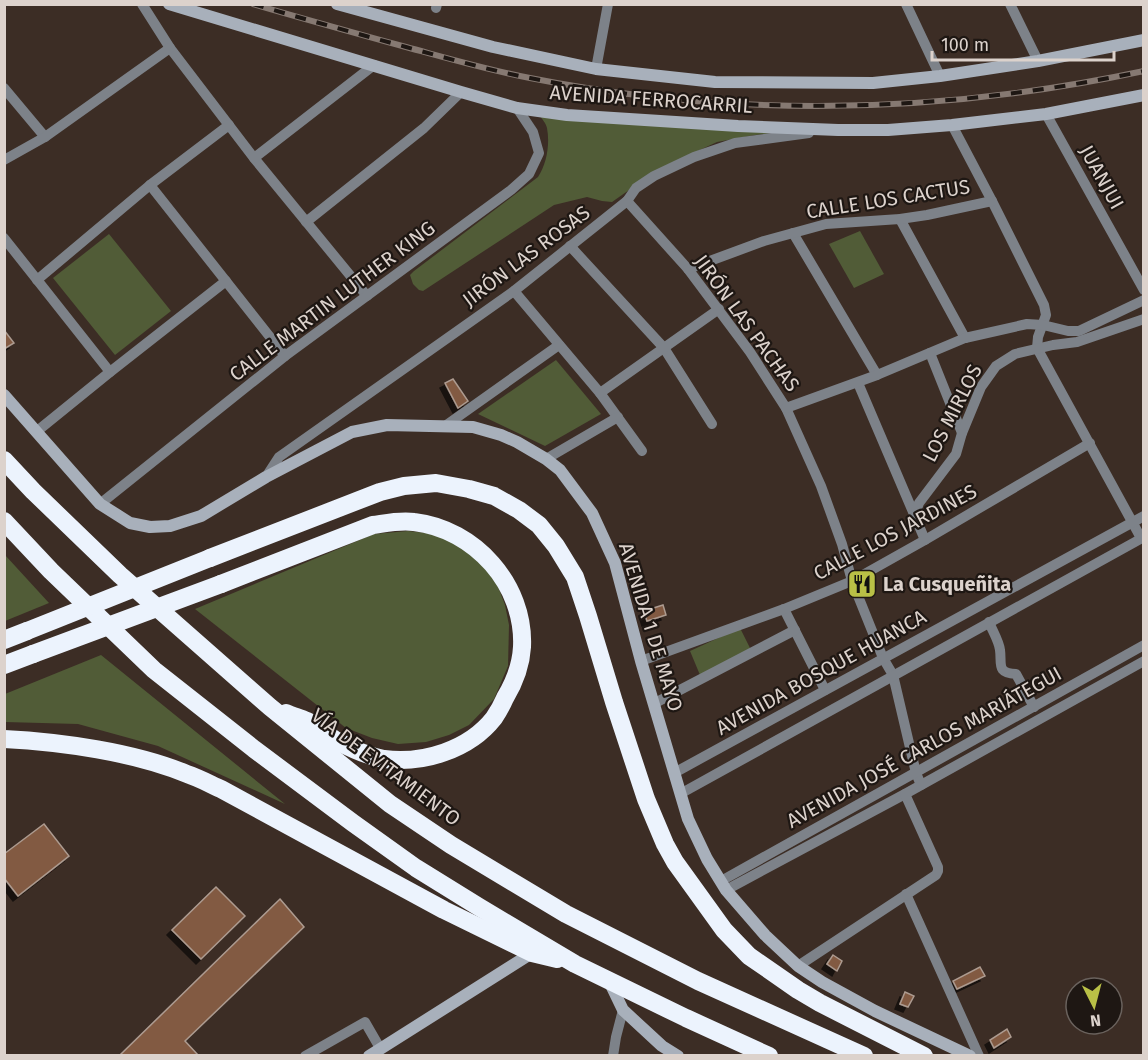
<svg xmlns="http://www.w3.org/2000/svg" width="1148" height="1060" font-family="'Fira Sans',sans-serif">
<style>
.green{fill:#515c37}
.building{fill:#825a42;stroke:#ad9b90;stroke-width:1.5;filter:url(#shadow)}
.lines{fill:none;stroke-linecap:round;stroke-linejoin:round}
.street{stroke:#7d8289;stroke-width:10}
.secondary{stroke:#a8b0bb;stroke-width:12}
.highway{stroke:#ecf3fd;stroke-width:18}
.rail-casing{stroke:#867972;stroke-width:6}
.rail{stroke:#1e1713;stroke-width:4;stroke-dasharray:11;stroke-linecap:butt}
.highway-bridge{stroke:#ecf3fd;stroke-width:18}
.labels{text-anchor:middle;stroke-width:4.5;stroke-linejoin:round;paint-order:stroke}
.street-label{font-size:20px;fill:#dcd2cc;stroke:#1e1713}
.poi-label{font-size:20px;font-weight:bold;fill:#dcd2cc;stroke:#1e1713;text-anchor:start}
</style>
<defs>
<filter id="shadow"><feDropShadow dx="-5" dy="5" stdDeviation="0" flood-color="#0009"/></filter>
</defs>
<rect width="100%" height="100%" fill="#3c2d25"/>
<g class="green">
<path d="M 539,115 L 796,131 L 755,135 L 717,142 L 659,169 L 612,202 L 602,201 L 587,197 L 554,205 L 423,291 L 419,290 L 413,284 L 410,275 L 414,271 L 538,177 C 547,163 550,144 547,128 C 546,123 542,119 539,115 Z"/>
<path d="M 860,231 L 884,274 L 854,288 L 829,244 Z"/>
<path d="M 109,234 L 171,311 L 115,355 L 53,278 Z"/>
<path d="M 556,360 L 601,414 L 545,446 L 478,414 Z"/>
<path d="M 408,531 L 427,533 L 443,538 L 472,552 L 497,584 L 505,605 L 509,625 L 508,666 L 494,699 L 469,725 L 449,735 L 426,742 L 398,744 L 372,738 L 346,728 L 195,609 L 374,534 Z"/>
<path d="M 5,555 L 49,603 L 5,621 Z"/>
<path d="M 740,628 L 751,650 L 700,675 L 690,651 Z"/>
<path d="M 101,655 L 285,804 L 158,746 L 78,724 L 5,722 L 5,694 Z"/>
</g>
<g class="building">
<path d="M 4,330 L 14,343 L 4,349 Z"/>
<path d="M 453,379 L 468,401 L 458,408 L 445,383 Z"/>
<path d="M 663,605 L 666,615 L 647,621 L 644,611 Z"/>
<path d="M 44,824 L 69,856 L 18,896 L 4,878 L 4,854 Z"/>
<path d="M 216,887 L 245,916 L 201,959 L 172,930 Z"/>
<path d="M 280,899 L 304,927 L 185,1041 L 198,1055 L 119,1056 Z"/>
<path d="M 833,955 L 842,961 L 837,971 L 827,964 Z"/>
<path d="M 980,967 L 985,976 L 957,989 L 953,981 Z"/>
<path d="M 905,992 L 914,996 L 908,1007 L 900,1004 Z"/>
<path d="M 1007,1029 L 1011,1037 L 994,1048 L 990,1040 Z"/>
</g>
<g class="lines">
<g class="street">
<path d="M 142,4 L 170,48 L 254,158 L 367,296"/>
<path d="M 906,4 L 940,76"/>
<path d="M 1010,4 L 1038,61"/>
<path d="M 436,8 L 437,4"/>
<path d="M 596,69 L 608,4"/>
<path d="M 4,88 L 45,137"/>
<path d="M 1046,114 L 1144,290"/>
<path d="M 952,125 L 992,201 L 1044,305 L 1046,315 L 1038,337 L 1037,348 L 1141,538"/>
<path d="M 254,158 L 374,65"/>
<path d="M 4,160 L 45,137 L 170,48"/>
<path d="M 150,185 L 285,356"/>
<path d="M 627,201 L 688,269 L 750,352 L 786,408 L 821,486 L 842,544 L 852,581 L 883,658 L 893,675 L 916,773 L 921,785"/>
<path d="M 900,219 L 965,338"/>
<path d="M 306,222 L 424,128 L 461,92"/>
<path d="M 793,233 L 877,375"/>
<path d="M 4,238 L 110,372"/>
<path d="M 570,246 L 664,348 L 712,424"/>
<path d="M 688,269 L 764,241 L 826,224 L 900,219 L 927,215 L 992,201"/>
<path d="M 37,280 L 150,185 L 229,125"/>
<path d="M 514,291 L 600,393 L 642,451"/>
<path d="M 930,353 L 962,433"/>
<path d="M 858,383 L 925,540"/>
<path d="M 600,393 L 719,309"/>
<path d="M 786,408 L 877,375 L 965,338 L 1027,324 L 1043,325 L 1068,331 L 1079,331 L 1144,300"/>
<path d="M 445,426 L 559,345"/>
<path d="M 36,432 L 110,372 L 226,281"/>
<path d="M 546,459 L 618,417"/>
<path d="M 266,477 L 279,457 L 514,291 L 627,201 L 636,188 L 654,176 L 694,157 L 735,143 L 809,133"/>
<path d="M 100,504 L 285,356 L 511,190 L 529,174 L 539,153 L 533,132 L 517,108"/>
<path d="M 914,517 L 919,503 L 956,454 L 962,433 L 981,387 L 996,366 L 1015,354 L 1053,345 L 1077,342 L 1144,319"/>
<path d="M 784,609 L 825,690"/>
<path d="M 989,622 C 992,630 999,641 1000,650 C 1002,664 996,673 1016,674 L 1034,707"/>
<path d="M 641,661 L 784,609 L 852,581 L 925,540 L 1090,443"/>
<path d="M 655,703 L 795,630"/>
<path d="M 674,773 L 1144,516"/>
<path d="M 680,794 L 1144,537"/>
<path d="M 721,881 L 1144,645"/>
<path d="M 726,890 L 905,794 L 1144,661"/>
<path d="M 906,894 L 979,1056"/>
<path d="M 798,966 L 936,875 L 938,871 L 938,867 L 905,794"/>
<path d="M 305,1056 L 365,1022 L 380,1048"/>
<path d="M 613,1056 L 616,1037 L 623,1010"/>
</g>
<g class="secondary">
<path d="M 169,4 L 461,92 L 517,108 L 567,115 L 738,126 L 838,130 L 888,130 L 952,125 L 1046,114 L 1144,95"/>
<path d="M 337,4 L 493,47 L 596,69 L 715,82 L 873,83 L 940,76 L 1038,61 L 1144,40"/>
<path d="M 4,395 L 100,504 L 130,523 L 150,527 L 170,526 L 201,516 L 266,477 L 352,432 L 387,425 L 473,427 L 501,435 L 517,442 L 546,459 L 560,470 L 592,513 L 615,563 L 641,661 L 688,819 L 707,859 L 726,890 L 765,935 L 798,966 L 822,982 L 875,1011 L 970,1056"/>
<path d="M 609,981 L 623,1010 L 662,1046 L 678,1056"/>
<path d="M 369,1056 L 532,953"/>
</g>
<g class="highway">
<path d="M 4,460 L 33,491 L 120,575 L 270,707 L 390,804 L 451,845 L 566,914 L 698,981 L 864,1056"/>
<path d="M 4,521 L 51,571 L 154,670 L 254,749 L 353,823 L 416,868 L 479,907 L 575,964 L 686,1018 L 769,1056"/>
<path d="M 210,558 L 380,492 L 404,486 L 436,483 L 469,489 L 494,496 L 519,510 L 539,525 L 556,546 L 575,577 L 588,616 L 614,702 L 646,799 L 665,844 L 675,862 L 724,930 L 749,956 L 798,990 L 820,1003 L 924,1056"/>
<path d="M 221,584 L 373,525 C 387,523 400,520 414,522 C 475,529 525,585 522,647 C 521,665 514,683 505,698 C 502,705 498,712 494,718 C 469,750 423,764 384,759 C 367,756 352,749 337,741 C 327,735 318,726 307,721 C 300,718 293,716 286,713"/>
<path d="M 4,640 L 27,631"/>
<path d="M 4,665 L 33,654"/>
<path d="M 4,739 C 62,742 134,752 187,774 C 199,778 210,784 221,789 L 444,910 L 532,953 L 557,959"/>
</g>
<g class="rail-casing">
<path id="rail" d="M 253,4 C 304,19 355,33 406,47 C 447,58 488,70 530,78 C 733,118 941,114 1144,71"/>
</g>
<use href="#rail" class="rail"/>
<g class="highway-bridge">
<path d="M 27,631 L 210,558"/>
<path d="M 33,654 L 221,584"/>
</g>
</g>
<defs>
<g id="restaurant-square" transform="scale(1.5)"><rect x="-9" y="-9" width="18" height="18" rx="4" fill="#b9c046" stroke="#1e1713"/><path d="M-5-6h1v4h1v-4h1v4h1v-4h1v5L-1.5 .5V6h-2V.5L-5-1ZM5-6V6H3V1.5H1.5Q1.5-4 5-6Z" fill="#111"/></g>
</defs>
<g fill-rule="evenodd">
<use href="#restaurant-square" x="862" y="584"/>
</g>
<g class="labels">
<g class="street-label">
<text transform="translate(651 99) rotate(4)" y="7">AVENIDA FERROCARRIL</text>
<text transform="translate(1102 177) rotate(61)" y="7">JUANJUI</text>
<text transform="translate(888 199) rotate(-9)" y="7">CALLE LOS CACTUS</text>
<text transform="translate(526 256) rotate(-37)" y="7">JIRÓN LAS ROSAS</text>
<text transform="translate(332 301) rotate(-37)" y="7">CALLE MARTIN LUTHER KING</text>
<text transform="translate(747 323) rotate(54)" y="7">JIRÓN LAS PACHAS</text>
<text transform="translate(952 413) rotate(-63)" y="7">LOS MIRLOS</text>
<text transform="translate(895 532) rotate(-28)" y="7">CALLE LOS JARDINES</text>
<text transform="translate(651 627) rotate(73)" y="7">AVENIDA 1 DE MAYO</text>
<text transform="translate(821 672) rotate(-29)" y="7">AVENIDA BOSQUE HUANCA</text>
<text transform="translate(924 747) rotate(-29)" y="7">AVENIDA JOSÉ CARLOS MARIÁTEGUI</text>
<text transform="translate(386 767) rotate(37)" y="7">VÍA DE EVITAMIENTO</text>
</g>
<g class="poi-label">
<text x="883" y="591">La Cusqueñita</text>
</g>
</g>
<rect width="1148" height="1060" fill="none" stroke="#dcd2cc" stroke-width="12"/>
<g transform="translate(1094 1006) rotate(174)"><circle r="28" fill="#1e1713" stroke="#6a625d" stroke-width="1.5"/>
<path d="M0-4.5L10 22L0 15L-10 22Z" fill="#b9c046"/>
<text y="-9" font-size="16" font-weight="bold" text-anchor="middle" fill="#dcd2cc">N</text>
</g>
<path d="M932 51v9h182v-9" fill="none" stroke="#dcd2cc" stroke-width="3"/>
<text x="941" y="51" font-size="18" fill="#dcd2cc" stroke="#1e1713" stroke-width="4.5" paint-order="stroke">100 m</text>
</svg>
